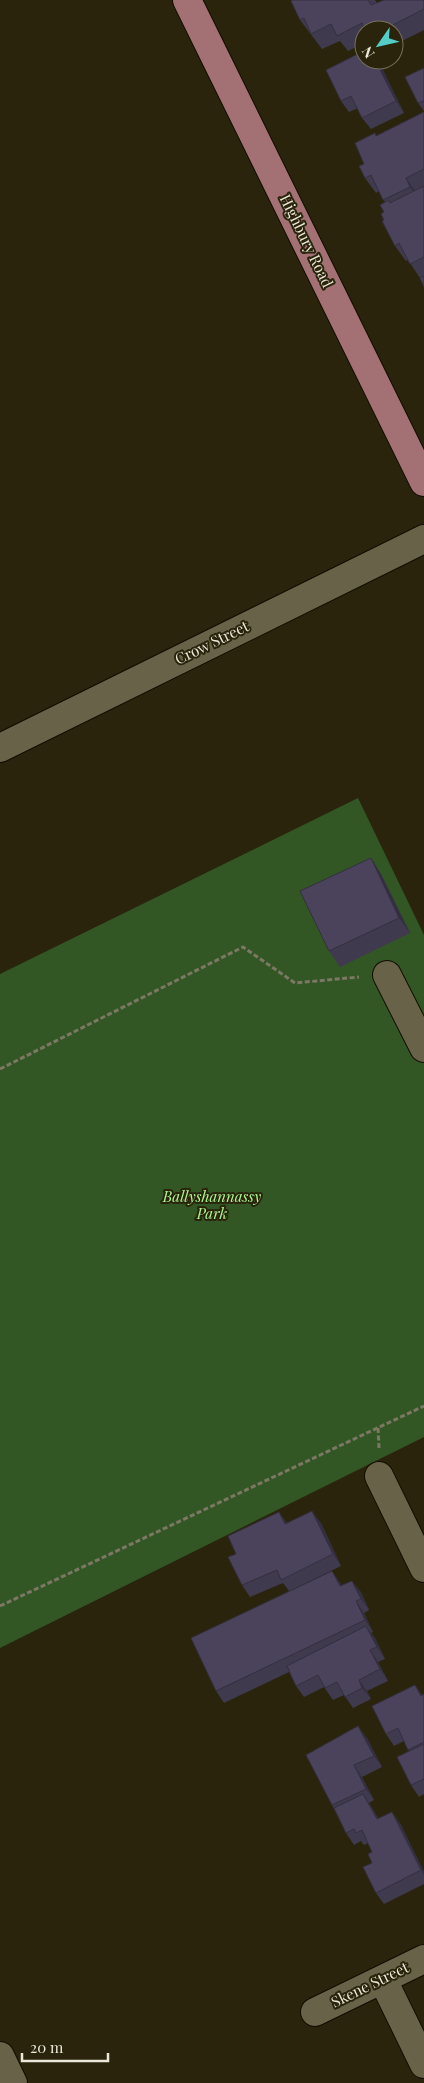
<svg xmlns="http://www.w3.org/2000/svg" width="424" height="2083" font-family="'Playfair Display',serif">
<style>
.green{fill:#325725}
.lines{fill:none;stroke-linecap:round;stroke-linejoin:round}
.minor-casing{stroke:#120d00;stroke-width:30}
.major-casing{stroke:#120d00;stroke-width:30}
.path{stroke:#7c7863;stroke-width:3;stroke-dasharray:5 2.5;stroke-linecap:butt}
.minor{stroke:#686348;stroke-width:28}
.major{stroke:#a37074;stroke-width:28}
.wall{fill:#403a4e}
.shaded-wall{fill:#342f40}
.building{fill:#4a435b;stroke:#342f40}
.labels{text-anchor:middle;stroke-width:4;stroke-linejoin:round;paint-order:stroke}
.street-label{font-size:15px;fill:#ebe8d9;stroke:#29240b}
.park-label{font-size:15px;font-style:italic;fill:#aaf791;stroke:#29240b}
</style>
<rect width="100%" height="100%" fill="#29240b"/>
<path class="green" d="M 358,798 L 424,935 L 424,1437 L 0,1648 L 0,974 Z"/>
<g class="lines">
<g class="minor-casing">
<g id="minor">
<path d="M 0,748 L 424,539"/>
<path d="M 387,975 L 424,1048"/>
<path d="M 379,1476 L 424,1568"/>
<path d="M 383,1980 L 424,2064"/>
<path d="M 315,2012 L 424,1959"/>
<path d="M 0,2056 L 13,2083"/>
</g>
</g>
<g class="major-casing">
<path id="major" d="M 187,0 L 424,482"/>
</g>
<g class="path">
<path d="M 0,1069 L 243,947 L 295,983 L 359,977"/>
<path d="M 378,1428 L 379,1448"/>
<path d="M 0,1606 L 424,1406"/>
</g>
<use href="#minor" class="minor"/>
<use href="#major" class="major"/>
</g>
<g class="wall">
<path d="M 292,0 L 375,0 L 377,3 L 424,0 L 424,30 L 394,45 L 394,30 L 364,30 L 364,43 L 348,51 L 340,41 L 322,49 L 300,20 Z"/>
<path d="M 378,60 L 404,113 L 371,129 L 362,118 L 358,108 L 349,112 L 341,101 Z"/>
<path d="M 424,68 L 424,111 L 418,103 Z"/>
<path d="M 424,112 L 424,287 L 420,278 L 408,260 L 406,261 L 395,246 L 384,220 L 385,202 L 379,191 L 376,193 L 365,178 L 364,164 L 377,136 Z"/>
<path d="M 371,858 L 381,874 L 410,933 L 340,967 L 329,951 Z"/>
<path d="M 287,1523 L 321,1523 L 341,1566 L 292,1590 L 332,1571 L 342,1586 L 361,1592 L 369,1610 L 364,1613 L 373,1632 L 371,1633 L 375,1638 L 385,1659 L 378,1662 L 388,1681 L 367,1691 L 371,1699 L 353,1708 L 344,1695 L 333,1700 L 324,1687 L 304,1697 L 296,1686 L 289,1672 L 224,1703 L 216,1691 L 289,1591 L 283,1583 L 250,1597 L 242,1585 L 236,1554 Z"/>
<path d="M 424,1694 L 424,1794 L 419,1797 L 411,1785 L 409,1751 L 404,1741 L 394,1746 L 386,1734 Z"/>
<path d="M 367,1738 L 382,1767 L 362,1777 L 374,1800 L 369,1803 L 378,1818 L 400,1823 L 424,1872 L 424,1884 L 384,1904 L 376,1893 L 372,1863 L 372,1852 L 368,1843 L 364,1845 L 361,1841 L 354,1845 L 346,1833 L 332,1805 Z"/>
</g>
<g class="shaded-wall">
<path d="M 375,60 L 378,60 L 404,113 L 396,101 Z"/>
<path d="M 406,178 L 417,194 L 421,202 L 410,187 Z"/>
<path d="M 371,858 L 381,874 L 410,933 L 399,918 Z"/>
<path d="M 312,1511 L 321,1523 L 341,1566 L 333,1554 Z"/>
<path d="M 279,1512 L 287,1523 L 285,1524 Z"/>
<path d="M 332,1571 L 340,1583 L 348,1598 L 340,1586 Z"/>
<path d="M 352,1581 L 361,1592 L 369,1610 L 361,1599 Z"/>
<path d="M 356,1601 L 364,1613 L 373,1632 L 365,1620 Z"/>
<path d="M 366,1626 L 375,1638 L 385,1659 L 377,1647 Z"/>
<path d="M 370,1650 L 378,1662 L 388,1681 L 380,1669 Z"/>
<path d="M 359,1680 L 367,1691 L 371,1699 L 362,1688 Z"/>
<path d="M 415,1685 L 424,1697 L 421,1696 Z"/>
<path d="M 358,1726 L 367,1738 L 382,1767 L 374,1756 Z"/>
<path d="M 354,1765 L 362,1777 L 374,1800 L 366,1789 Z"/>
<path d="M 363,1794 L 371,1806 L 385,1830 L 377,1819 Z"/>
<path d="M 392,1812 L 400,1823 L 424,1872 L 424,1875 L 421,1870 Z"/>
</g>
<g class="building">
<path d="M 292,0 L 368,0 L 371,5 L 384,0 L 424,0 L 424,9 L 383,30 L 365,30 L 362,23 L 337,36 L 331,24 L 311,34 L 304,18 L 300,20 L 291,1 Z"/>
<path d="M 364,51 L 364,60 L 375,60 L 396,101 L 362,118 L 351,96 L 341,101 L 326,70 Z"/>
<path d="M 424,68 L 424,101 L 418,103 L 405,77 Z"/>
<path d="M 424,112 L 424,169 L 406,178 L 410,187 L 383,200 L 371,175 L 365,178 L 359,166 L 364,164 L 355,143 L 375,133 L 376,136 Z"/>
<path d="M 424,186 L 424,257 L 410,264 L 399,243 L 395,246 L 382,221 L 384,220 L 381,214 L 384,212 L 380,205 L 389,200 L 390,203 Z"/>
<path d="M 424,276 L 424,287 L 420,278 Z"/>
<path d="M 371,858 L 399,918 L 329,951 L 300,891 Z"/>
<path d="M 312,1511 L 333,1554 L 281,1580 L 277,1570 L 242,1585 L 228,1557 L 236,1554 L 228,1536 L 279,1512 L 285,1524 Z"/>
<path d="M 332,1571 L 340,1586 L 352,1581 L 361,1599 L 356,1601 L 365,1620 L 216,1691 L 191,1638 Z"/>
<path d="M 366,1626 L 377,1647 L 370,1650 L 380,1669 L 359,1680 L 362,1688 L 345,1697 L 337,1682 L 325,1688 L 318,1675 L 296,1686 L 287,1666 Z"/>
<path d="M 415,1685 L 421,1696 L 424,1694 L 424,1742 L 408,1750 L 398,1728 L 386,1734 L 372,1706 Z"/>
<path d="M 358,1726 L 374,1756 L 354,1765 L 366,1789 L 332,1805 L 306,1755 Z"/>
<path d="M 424,1744 L 424,1779 L 411,1785 L 397,1757 Z"/>
<path d="M 363,1794 L 377,1819 L 392,1812 L 421,1870 L 376,1893 L 363,1867 L 372,1863 L 368,1854 L 372,1852 L 362,1830 L 356,1833 L 354,1829 L 346,1833 L 334,1808 Z"/>
</g>
<g class="labels">
<g class="street-label">
<text transform="translate(306 241) rotate(64)" y="5">Highbury Road</text>
<text transform="translate(212 643) rotate(-26)" y="5">Crow Street</text>
<text transform="translate(370 1985) rotate(-26)" y="5">Skene Street</text>
</g>
<g class="park-label">
<text x="212" y="1202">Ballyshannassy<tspan x="212" dy="17">Park</tspan></text>
</g>
</g>
<g transform="translate(379 45) rotate(236)"><circle r="24" fill="#29240b" stroke="#77725d"/>
<path d="M0-4L9 19L0 12L-9 19Z" fill="#54cdc7"/>
<text y="-8" font-size="14" font-weight="bold" text-anchor="middle" fill="#ebe8d9">N</text>
</g>
<path d="M22 2053v8h86v-8" fill="none" stroke="#ebe8d9" stroke-width="2.5"/>
<text x="30" y="2053" font-size="15" fill="#ebe8d9" stroke="#29240b" stroke-width="4" paint-order="stroke">20 m</text>
</svg>
